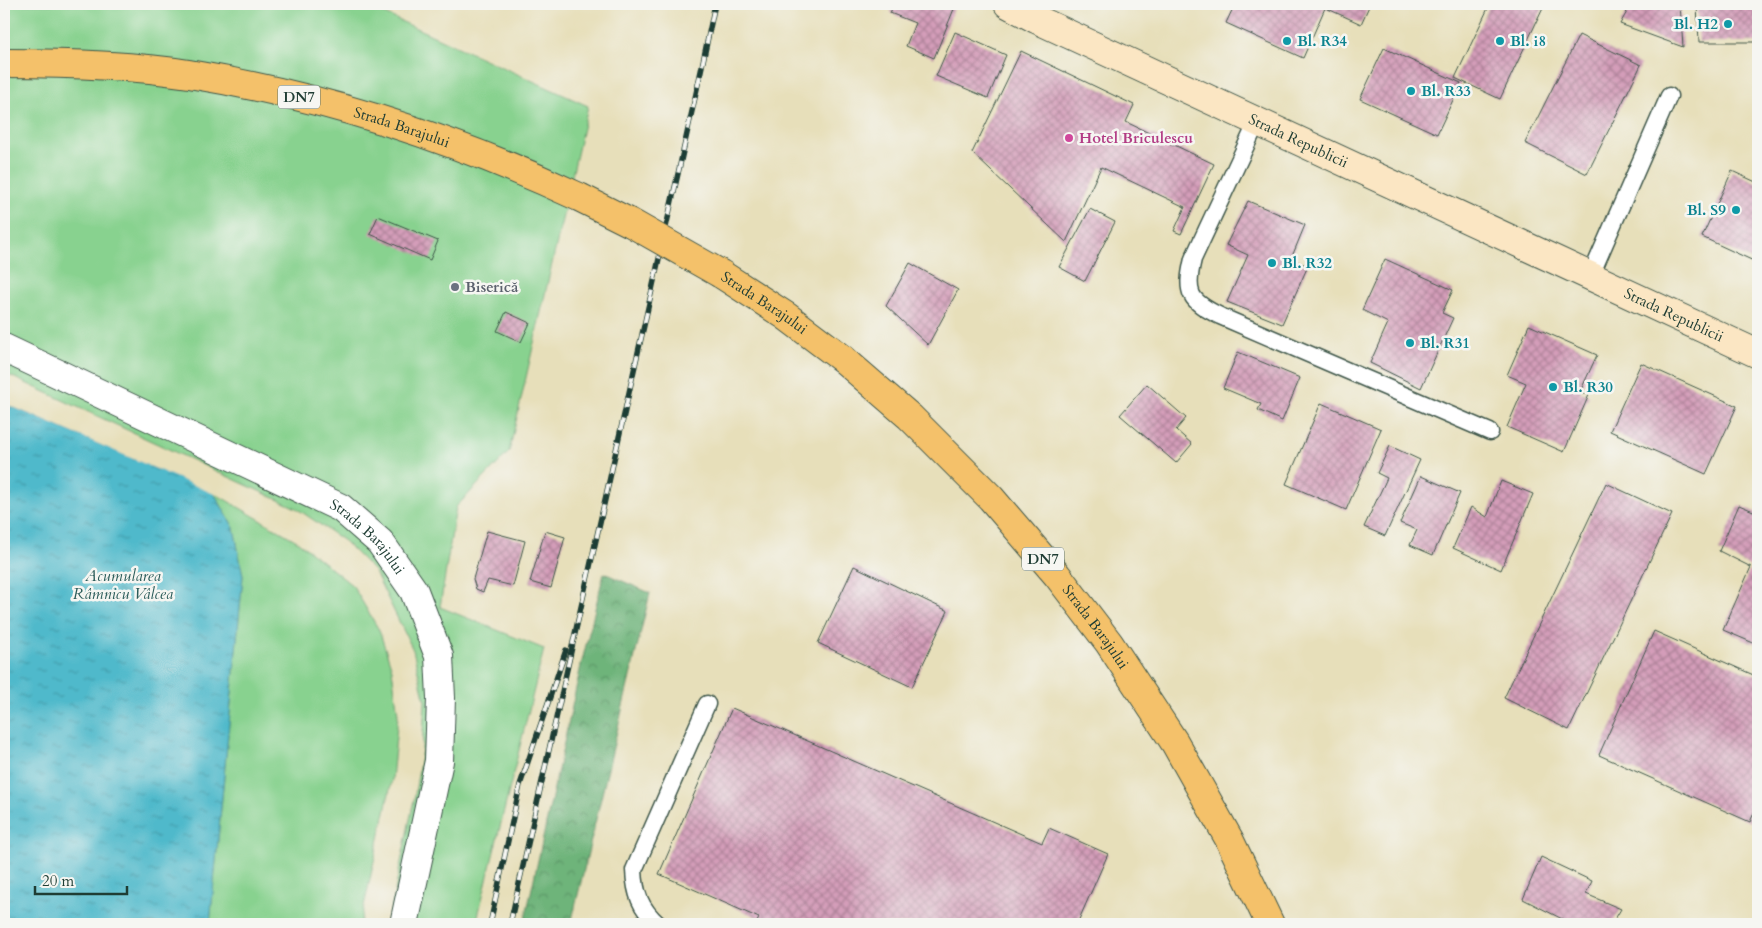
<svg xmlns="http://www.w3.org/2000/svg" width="1762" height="928" font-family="Cardo,serif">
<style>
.green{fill:#88d28f;stroke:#548862}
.forest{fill:url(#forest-crowns);stroke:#467857}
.water{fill:url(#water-ripples);stroke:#377b80}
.pier{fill:#e7dfba}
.building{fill:url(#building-cross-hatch)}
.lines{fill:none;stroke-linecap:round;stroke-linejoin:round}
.service-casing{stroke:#3d5548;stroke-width:19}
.minor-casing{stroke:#3d5548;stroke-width:30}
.secondary-casing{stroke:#3d5548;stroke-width:30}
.trunk-casing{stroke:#3d5548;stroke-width:30}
.service{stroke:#fff;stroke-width:16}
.minor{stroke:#fff;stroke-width:28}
.secondary{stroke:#fbe6c3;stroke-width:28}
.trunk{stroke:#f4c16a;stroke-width:28}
.rail-casing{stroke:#1f3d34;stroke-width:5.5}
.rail{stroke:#f6f6f2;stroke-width:4;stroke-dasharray:11;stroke-linecap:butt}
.trunk-bridge-casing{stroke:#3d5548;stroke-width:30;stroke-linecap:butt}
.trunk-bridge{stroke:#f4c16a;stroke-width:28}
.culture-dot{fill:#0f9aa8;stroke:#f6f6f2;stroke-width:2}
.hotel-dot{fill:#d1479c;stroke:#f6f6f2;stroke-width:2}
.worship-dot{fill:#6b7280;stroke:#f6f6f2;stroke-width:2}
.labels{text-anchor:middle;stroke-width:5;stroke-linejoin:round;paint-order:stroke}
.shield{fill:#f6f6f2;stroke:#60746d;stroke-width:1}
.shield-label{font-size:14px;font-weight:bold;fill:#1f3d34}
.culture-label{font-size:15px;font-weight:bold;fill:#0d838f;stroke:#f6f6f2;text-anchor:start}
.street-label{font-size:15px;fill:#1f3d34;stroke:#f6f6f2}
.hotel-label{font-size:15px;font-weight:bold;fill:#b23c85;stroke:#f6f6f2;text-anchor:start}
.worship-label{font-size:15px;font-weight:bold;fill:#5b616d;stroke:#f6f6f2;text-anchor:start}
.water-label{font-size:16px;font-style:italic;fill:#2b5c5a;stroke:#f6f6f2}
</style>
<defs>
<pattern id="forest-crowns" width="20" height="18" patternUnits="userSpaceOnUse" patternTransform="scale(1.25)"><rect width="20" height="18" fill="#6eb47a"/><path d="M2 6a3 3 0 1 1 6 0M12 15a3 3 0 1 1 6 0" fill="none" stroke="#5a9465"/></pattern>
<pattern id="water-ripples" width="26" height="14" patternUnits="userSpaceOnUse" patternTransform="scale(1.25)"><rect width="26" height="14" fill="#4fb9cb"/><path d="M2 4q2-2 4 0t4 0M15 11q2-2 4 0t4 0" fill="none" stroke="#4198a6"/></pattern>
<pattern id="building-cross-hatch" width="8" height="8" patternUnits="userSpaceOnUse" patternTransform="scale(1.25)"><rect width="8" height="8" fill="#d49db9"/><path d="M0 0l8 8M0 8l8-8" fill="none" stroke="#ab8197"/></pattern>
</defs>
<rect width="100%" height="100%" fill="#f6f6f2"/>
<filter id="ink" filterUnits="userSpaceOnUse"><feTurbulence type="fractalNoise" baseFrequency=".02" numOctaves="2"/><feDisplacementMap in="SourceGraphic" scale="10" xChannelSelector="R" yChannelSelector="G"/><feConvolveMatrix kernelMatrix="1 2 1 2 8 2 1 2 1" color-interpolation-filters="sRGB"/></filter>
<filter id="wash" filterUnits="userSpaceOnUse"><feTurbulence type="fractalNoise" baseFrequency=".0096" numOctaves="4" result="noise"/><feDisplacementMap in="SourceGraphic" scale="20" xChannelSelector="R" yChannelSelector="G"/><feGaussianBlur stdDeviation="1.12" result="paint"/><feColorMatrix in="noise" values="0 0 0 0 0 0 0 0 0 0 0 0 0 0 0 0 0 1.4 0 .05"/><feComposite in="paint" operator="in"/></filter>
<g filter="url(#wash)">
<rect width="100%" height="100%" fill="#e7dfba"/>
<g class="green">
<path d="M 4,4 L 363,4 L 588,106 L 509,452 L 456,507 L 440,607 L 544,649 L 476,924 L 388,924 L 414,800 L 422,749 L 425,701 L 413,650 L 375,572 L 344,541 L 296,508 L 4,373 Z"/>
<path d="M 214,493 L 297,541 L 353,586 L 379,630 L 392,669 L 398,715 L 392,780 L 360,924 L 210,924 L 243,576 L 234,528 Z"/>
</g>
<path class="forest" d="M 604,573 L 650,593 L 571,924 L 524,924 L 582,661 Z"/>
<path class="water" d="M 4,403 L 214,493 L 234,528 L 243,576 L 210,924 L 4,924 Z"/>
<path class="pier" d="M 4,401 L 215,491 L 219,496 L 4,403 Z"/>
<g id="blocks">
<g class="building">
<path d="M 894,4 L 940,4 L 954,9 L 934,58 L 906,46 L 915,23 L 890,13 Z"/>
<path d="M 1235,4 L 1315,4 L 1325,8 L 1303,58 L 1226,23 Z"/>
<path d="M 1317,4 L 1370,4 L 1361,24 Z"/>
<path d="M 1490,4 L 1545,4 L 1500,99 L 1455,78 Z"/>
<path d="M 1627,4 L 1680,4 L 1683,47 L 1620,24 L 1628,10 Z"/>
<path d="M 1716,4 L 1758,4 L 1758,42 L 1699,42 L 1697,6 L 1717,6 Z"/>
<path d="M 955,32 L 1006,55 L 988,98 L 936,76 Z"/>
<path d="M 1579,35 L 1641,65 L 1587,174 L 1525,143 Z"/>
<path d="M 1384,48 L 1461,83 L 1437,134 L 1360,99 Z"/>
<path d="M 1021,51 L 1134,105 L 1126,122 L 1214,164 L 1181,234 L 1174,231 L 1185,207 L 1101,167 L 1066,242 L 972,153 Z"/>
<path d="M 1732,171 L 1758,183 L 1758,263 L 1702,237 Z"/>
<path d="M 1248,201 L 1305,225 L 1291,259 L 1308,266 L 1282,324 L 1227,302 L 1248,255 L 1226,245 Z"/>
<path d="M 1090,209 L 1115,222 L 1085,281 L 1059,267 Z"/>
<path d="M 378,216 L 438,241 L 430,260 L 370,234 Z"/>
<path d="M 1385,259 L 1453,290 L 1442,313 L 1453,318 L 1421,388 L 1370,363 L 1388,323 L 1362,310 Z"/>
<path d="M 910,263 L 958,290 L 928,345 L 886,306 Z"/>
<path d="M 506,312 L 530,323 L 521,342 L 497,331 Z"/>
<path d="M 1529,325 L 1597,355 L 1580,392 L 1589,395 L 1564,452 L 1507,427 L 1526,383 L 1507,375 Z"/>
<path d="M 1238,352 L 1300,378 L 1282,421 L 1258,410 L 1261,404 L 1223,388 Z"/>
<path d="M 1641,363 L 1737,406 L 1706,474 L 1610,431 Z"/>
<path d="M 1147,384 L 1186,418 L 1176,430 L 1192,444 L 1176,463 L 1120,415 Z"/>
<path d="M 1321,403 L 1381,429 L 1346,510 L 1286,484 Z"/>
<path d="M 1390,446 L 1420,460 L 1385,536 L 1364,527 L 1387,478 L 1377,473 Z"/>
<path d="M 1421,476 L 1460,493 L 1433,555 L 1410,545 L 1417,530 L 1400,523 Z"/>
<path d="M 1501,481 L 1533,494 L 1501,570 L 1453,548 L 1471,507 L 1487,517 Z"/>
<path d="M 1606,483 L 1672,514 L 1569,730 L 1504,698 Z"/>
<path d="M 1739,505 L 1758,513 L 1758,645 L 1723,630 L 1751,567 L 1719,551 Z"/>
<path d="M 487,531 L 525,541 L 513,586 L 488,580 L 483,592 L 476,589 L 473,579 Z"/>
<path d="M 545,531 L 565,537 L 551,588 L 530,582 Z"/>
<path d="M 854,566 L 948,611 L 912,687 L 818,643 Z"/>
<path d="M 1654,631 L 1758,677 L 1758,804 L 1750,822 L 1599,755 Z"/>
<path d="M 732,708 L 1042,843 L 1049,828 L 1108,854 L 1077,924 L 756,924 L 759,918 L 659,874 Z"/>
<path d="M 1541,857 L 1592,881 L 1586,894 L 1621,909 L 1612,924 L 1572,924 L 1523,899 Z"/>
</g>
</g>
</g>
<g filter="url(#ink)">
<use href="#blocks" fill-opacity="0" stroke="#3d5548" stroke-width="1"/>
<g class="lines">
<g class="service-casing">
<g id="service">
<path d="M 1257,122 L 1193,259 C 1185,293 1189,301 1220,316 L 1490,432"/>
<path d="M 1591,275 L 1669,96"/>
<path d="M 658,924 C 640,908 635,893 634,870 L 707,704"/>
</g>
</g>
<g class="minor-casing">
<g id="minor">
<path id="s1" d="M 4,348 L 341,508 L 380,542 L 414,591 L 439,656 L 441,698 L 439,761 L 404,924"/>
</g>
</g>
<g class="secondary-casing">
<g id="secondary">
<path id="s2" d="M 1008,4 L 1036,19 L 1758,354"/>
</g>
</g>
<g class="trunk-casing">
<g id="trunk">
<path id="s3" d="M 4,63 C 64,63 130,65 189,74 C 324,96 455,139 579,197"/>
<path id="s4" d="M 721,274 L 786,316 L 843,359 L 910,417 L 991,498 L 1057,575 L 1109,643 L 1175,743 L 1229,839 L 1270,924"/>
</g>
</g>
<use href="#service" class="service"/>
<use href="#minor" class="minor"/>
<use href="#secondary" class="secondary"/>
<use href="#trunk" class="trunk"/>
<g class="rail-casing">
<g id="rail">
<path d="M 490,924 L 520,785 L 566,650"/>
<path d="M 510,924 L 701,71 L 715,4"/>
</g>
</g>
<use href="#rail" class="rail"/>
<g class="trunk-bridge-casing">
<path id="trunk-bridge" d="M 579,197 L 631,223 L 721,274"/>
</g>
<use href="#trunk-bridge" class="trunk-bridge"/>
</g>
</g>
<g class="culture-dot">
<circle cx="1728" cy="24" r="5"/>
<circle cx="1287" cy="41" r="5"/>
<circle cx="1500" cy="41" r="5"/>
<circle cx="1411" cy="91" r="5"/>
<circle cx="1736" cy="210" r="5"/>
<circle cx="1272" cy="263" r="5"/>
<circle cx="1410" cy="343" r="5"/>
<circle cx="1553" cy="387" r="5"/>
</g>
<circle class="hotel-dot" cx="1069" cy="138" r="5"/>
<circle class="worship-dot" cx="455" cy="287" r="5"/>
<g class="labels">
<g class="shield">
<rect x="278" y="85.5" width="42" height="23" rx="4"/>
<rect x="1022" y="547.5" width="42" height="23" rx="4"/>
</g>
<g class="shield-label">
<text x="299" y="102">DN7</text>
<text x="1043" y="564">DN7</text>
</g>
<g class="culture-label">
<text x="1718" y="29" text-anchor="end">Bl. H2</text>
<text x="1297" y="46">Bl. R34</text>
<text x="1510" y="46">Bl. i8</text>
<text x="1421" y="96">Bl. R33</text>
<text x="1726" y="215" text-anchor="end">Bl. S9</text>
<text x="1282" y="268">Bl. R32</text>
<text x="1420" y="348">Bl. R31</text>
<text x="1563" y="392">Bl. R30</text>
</g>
<g class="street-label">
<text dy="5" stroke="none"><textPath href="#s3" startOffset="405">Strada Barajului</textPath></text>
<text dy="5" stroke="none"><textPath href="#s2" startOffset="321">Strada Republicii</textPath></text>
<text dy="5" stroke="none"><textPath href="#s4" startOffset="52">Strada Barajului</textPath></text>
<text dy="5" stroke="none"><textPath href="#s2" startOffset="735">Strada Republicii</textPath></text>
<text dy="5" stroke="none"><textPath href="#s1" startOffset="412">Strada Barajului</textPath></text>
<text dy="5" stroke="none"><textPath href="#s4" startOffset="518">Strada Barajului</textPath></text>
</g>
<g class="hotel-label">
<text x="1079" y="143">Hotel Briculescu</text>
</g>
<g class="worship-label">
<text x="465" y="292">Biserică</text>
</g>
<g class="water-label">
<text x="123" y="581">Acumularea<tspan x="123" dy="18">Râmnicu Vâlcea</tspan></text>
</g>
</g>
<rect width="1762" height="928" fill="none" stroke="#f6f6f2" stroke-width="20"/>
<path d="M35 886v8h92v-8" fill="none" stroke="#1f3d34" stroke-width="2.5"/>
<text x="42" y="886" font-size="15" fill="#1f3d34" stroke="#f6f6f2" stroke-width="4" paint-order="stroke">20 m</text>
</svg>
